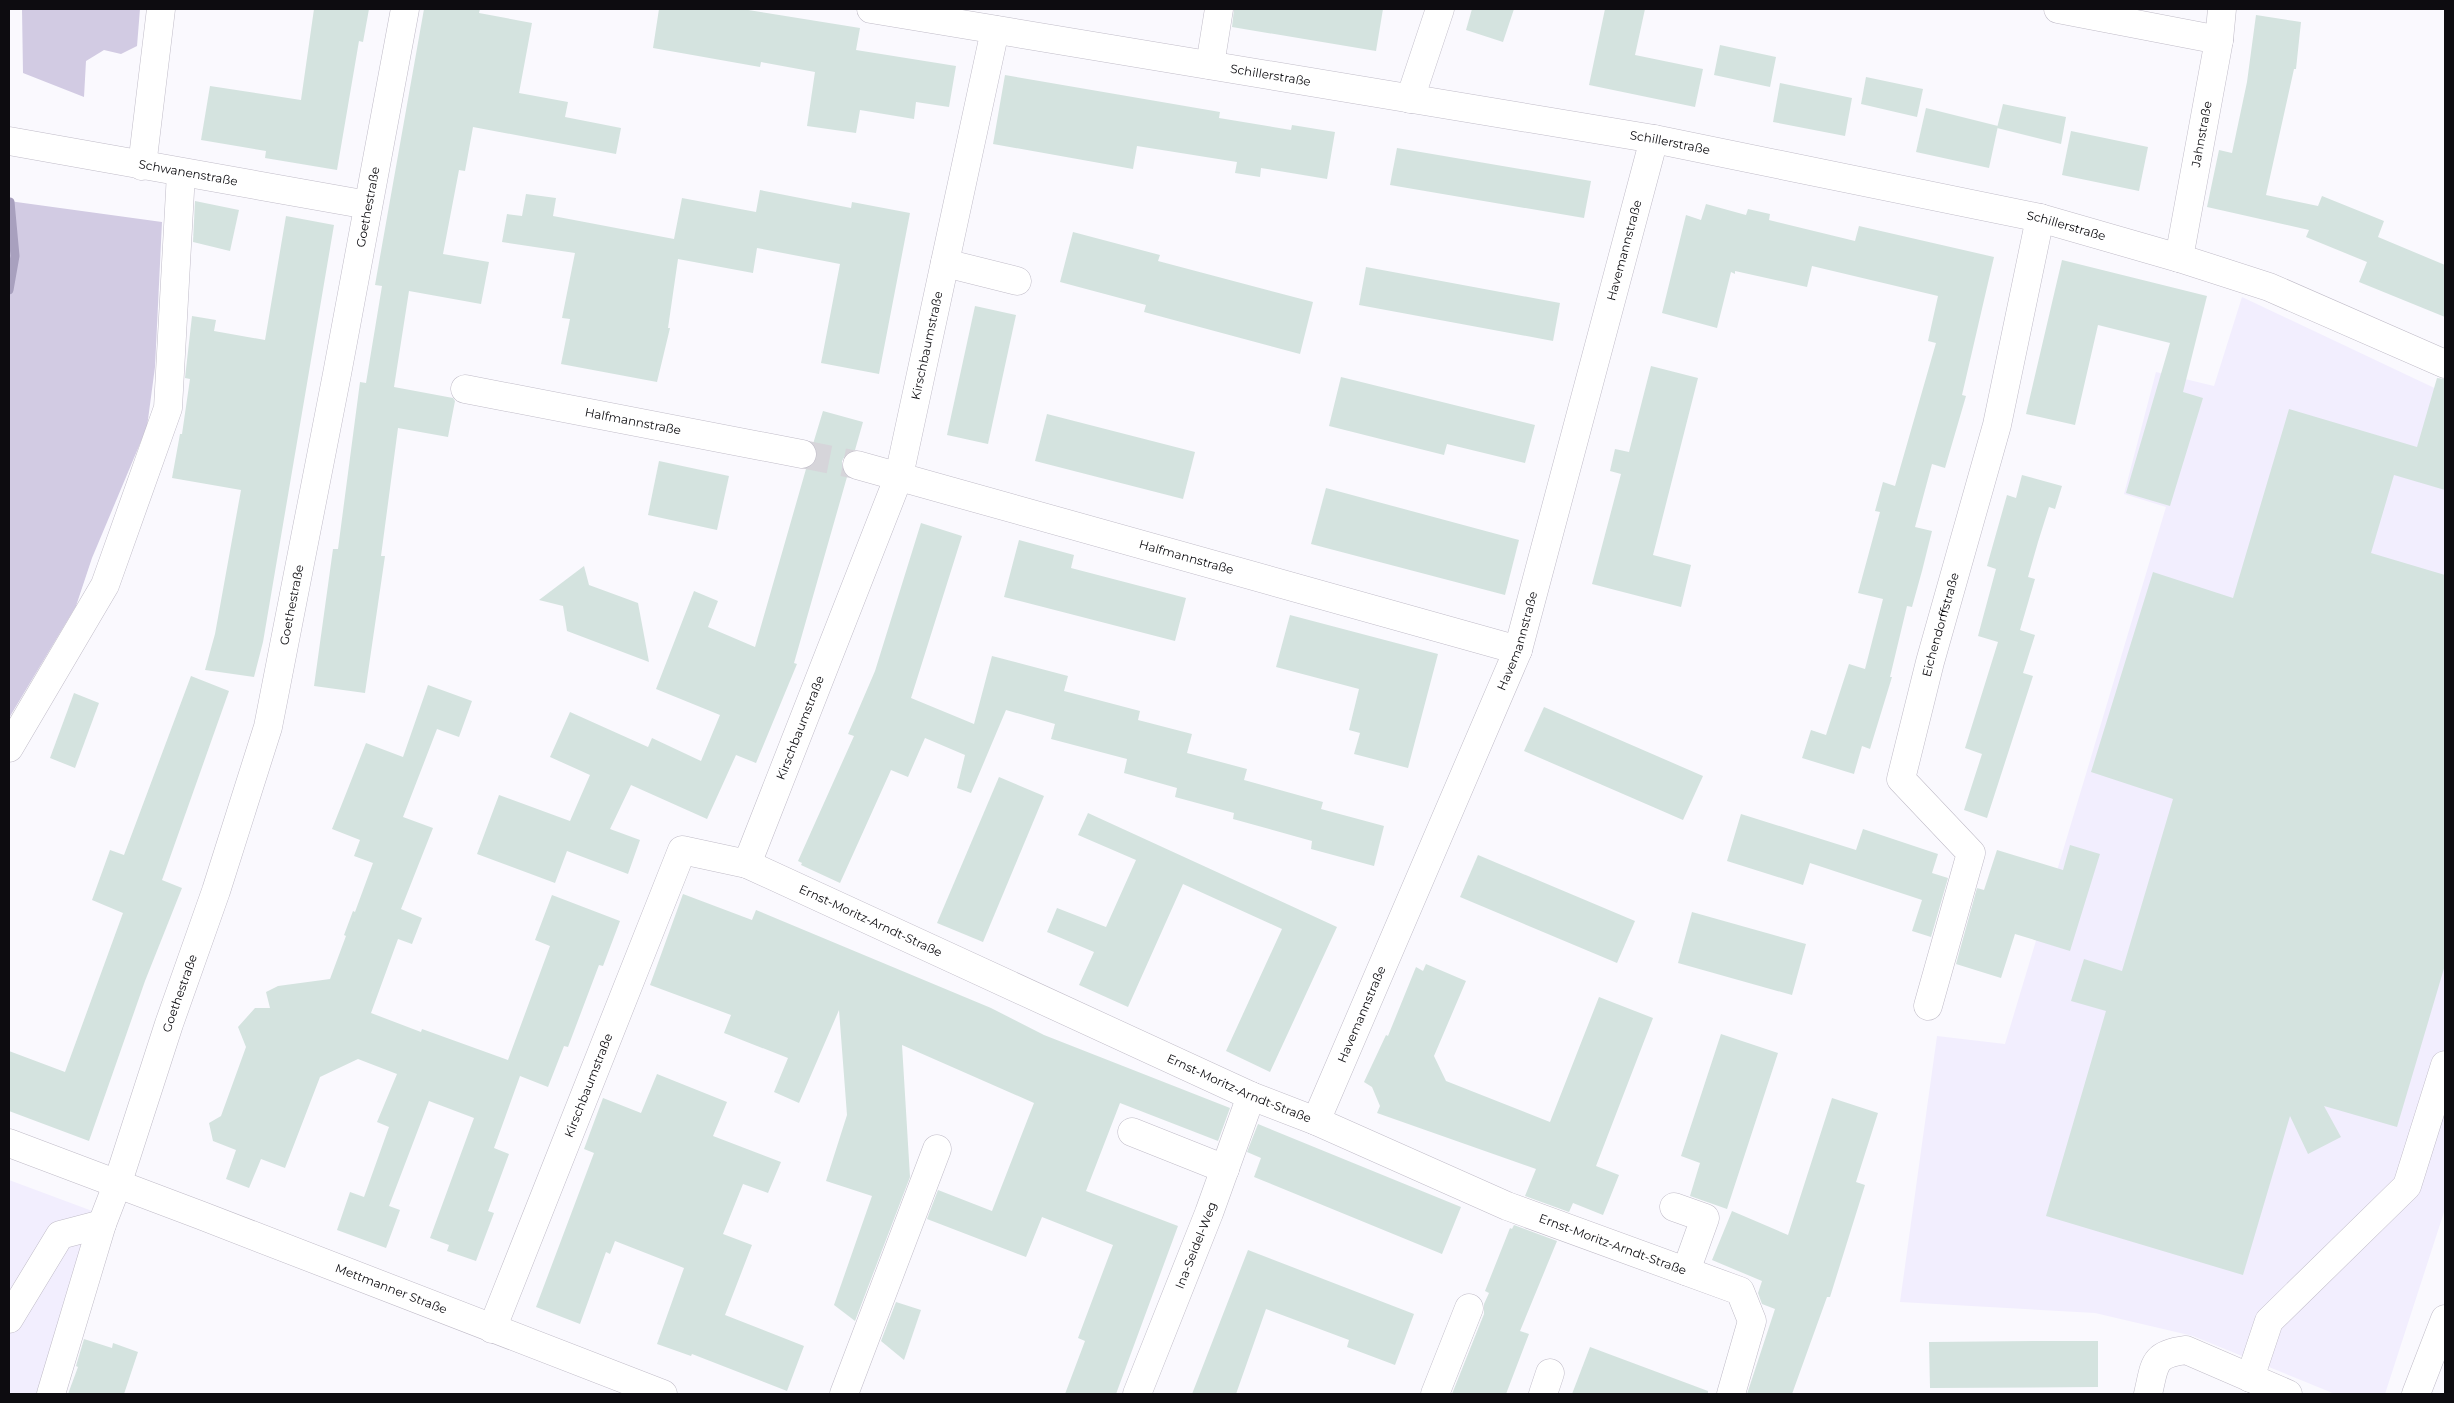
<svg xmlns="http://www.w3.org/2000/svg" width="2454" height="1403" font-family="Montserrat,sans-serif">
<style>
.built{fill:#f2eefe}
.green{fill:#d2cbe3}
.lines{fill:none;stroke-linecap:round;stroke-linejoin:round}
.stream{stroke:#a8a0be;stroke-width:9}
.building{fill:#d4e3df}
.minor-tunnel{stroke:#d6d5da;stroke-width:28;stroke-dasharray:28 14;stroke-linecap:butt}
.minor-casing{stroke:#c0bcc8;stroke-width:29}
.major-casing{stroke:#c0bcc8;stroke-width:29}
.minor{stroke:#fff;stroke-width:28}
.major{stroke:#fff;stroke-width:28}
.labels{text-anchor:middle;stroke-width:4.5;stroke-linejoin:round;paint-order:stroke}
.street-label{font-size:12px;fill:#0d0c10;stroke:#fff}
</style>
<rect width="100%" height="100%" fill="#faf9fe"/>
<g class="built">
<path d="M 2242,297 L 2445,393 L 2445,1209 L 2385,1394 L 2335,1394 L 2193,1336 L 2095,1313 L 1900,1302 L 1937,1036 L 2005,1044 L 2166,507 L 2124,494 L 2156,372 L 2214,386 Z"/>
<path d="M 9,1180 L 95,1212 L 40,1394 L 9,1394 Z"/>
</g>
<g class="green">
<path d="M 22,9 L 140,9 L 137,46 L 121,54 L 104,50 L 86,61 L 84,97 L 23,73 Z"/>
<path d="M 9,201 L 162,222 L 155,367 L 147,427 L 92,558 L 76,606 L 9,718 Z"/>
</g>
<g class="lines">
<path class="stream" d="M 9,290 L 15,256 L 10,202"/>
</g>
<g class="building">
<path d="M 314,9 L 369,9 L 363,42 L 359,41 L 337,170 L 265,158 L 266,151 L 201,140 L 210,86 L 301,100 Z"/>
<path d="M 424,9 L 480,9 L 479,13 L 532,23 L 519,93 L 568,102 L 565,117 L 621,128 L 616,154 L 473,127 L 465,171 L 459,170 L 443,254 L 489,262 L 481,304 L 409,291 L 394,387 L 453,398 L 455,401 L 448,437 L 398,428 L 381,556 L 385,556 L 365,693 L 314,686 L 333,549 L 338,549 L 360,382 L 366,383 L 382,286 L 375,285 Z"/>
<path d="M 659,9 L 742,9 L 860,28 L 856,50 L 956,66 L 949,107 L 916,102 L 914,119 L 860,110 L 856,133 L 807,126 L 815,72 L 761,62 L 760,67 L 653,48 Z"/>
<path d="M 1234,9 L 1383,9 L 1376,51 L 1232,27 Z"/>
<path d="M 1472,9 L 1514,9 L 1503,42 L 1466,30 Z"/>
<path d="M 1605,9 L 1645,9 L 1635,55 L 1703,69 L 1695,107 L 1589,85 Z"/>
<path d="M 2256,15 L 2301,22 L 2296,69 L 2294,69 L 2266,195 L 2318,206 L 2322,196 L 2384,221 L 2378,237 L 2445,265 L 2445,317 L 2359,282 L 2367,262 L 2306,237 L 2309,230 L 2207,207 L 2219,150 L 2232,153 L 2247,82 Z"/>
<path d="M 1720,45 L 1776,57 L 1770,87 L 1714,75 Z"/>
<path d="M 1005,75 L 1220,112 L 1219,118 L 1291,130 L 1292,125 L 1335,132 L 1327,179 L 1261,168 L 1260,177 L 1235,173 L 1237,162 L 1137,146 L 1133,169 L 993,144 Z"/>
<path d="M 1866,77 L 1923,89 L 1917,117 L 1861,104 Z"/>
<path d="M 1780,83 L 1852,98 L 1845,136 L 1773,122 Z"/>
<path d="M 2003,104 L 2066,117 L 2061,144 L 1997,128 Z"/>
<path d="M 1926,108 L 1998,126 L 1989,168 L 1916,152 Z"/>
<path d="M 2071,131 L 2148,147 L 2139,191 L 2062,175 Z"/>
<path d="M 1397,148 L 1591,181 L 1584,218 L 1390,185 Z"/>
<path d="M 760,190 L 851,208 L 852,202 L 910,213 L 879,374 L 821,363 L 840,264 L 757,248 L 753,273 L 678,259 L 668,328 L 670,328 L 657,382 L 561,364 L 570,319 L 562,318 L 575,253 L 502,242 L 507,214 L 522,216 L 526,194 L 556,198 L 553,216 L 674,239 L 682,198 L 756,212 Z"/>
<path d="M 195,201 L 239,210 L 230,251 L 193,242 Z"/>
<path d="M 1706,204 L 1746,215 L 1748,209 L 1770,214 L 1769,220 L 1855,241 L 1859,226 L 1994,257 L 1962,395 L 1966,396 L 1945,468 L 1932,464 L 1915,527 L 1932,531 L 1922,571 L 1912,607 L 1907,606 L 1890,677 L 1892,677 L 1870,749 L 1862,746 L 1854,774 L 1802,758 L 1811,730 L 1826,735 L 1849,664 L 1865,669 L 1883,599 L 1858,593 L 1880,512 L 1875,511 L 1883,482 L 1895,486 L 1936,343 L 1928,341 L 1938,296 L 1812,266 L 1807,287 L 1735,271 L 1735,274 L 1731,272 L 1717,328 L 1662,313 L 1686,215 L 1701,220 Z"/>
<path d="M 286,216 L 334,225 L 263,642 L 254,677 L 205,670 L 215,634 L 241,490 L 172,478 L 180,434 L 182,434 L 190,379 L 185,378 L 192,316 L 216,320 L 214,331 L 265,340 Z"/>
<path d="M 1073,232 L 1160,255 L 1158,261 L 1313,302 L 1300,354 L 1144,312 L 1146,305 L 1060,282 Z"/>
<path d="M 2062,260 L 2207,296 L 2183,392 L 2203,398 L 2170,506 L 2126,493 L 2170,343 L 2098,325 L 2075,425 L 2026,414 Z"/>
<path d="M 1366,267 L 1560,303 L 1553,341 L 1359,305 Z"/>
<path d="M 975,306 L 1016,315 L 988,444 L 947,435 Z"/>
<path d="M 1651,366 L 1698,378 L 1653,555 L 1691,565 L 1681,607 L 1592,584 L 1621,474 L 1610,471 L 1615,449 L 1629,452 Z"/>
<path d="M 1341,377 L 1535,425 L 1525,463 L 1447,444 L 1444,455 L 1329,426 Z"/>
<path d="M 2437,378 L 2445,379 L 2445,490 L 2394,475 L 2371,553 L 2445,575 L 2445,965 L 2397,1127 L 2324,1106 L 2341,1137 L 2308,1154 L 2290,1116 L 2243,1275 L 2046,1216 L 2106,1011 L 2071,1001 L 2084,959 L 2122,971 L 2173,799 L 2091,772 L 2153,572 L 2233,598 L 2289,409 L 2417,447 Z"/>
<path d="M 823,411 L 863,422 L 855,450 L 846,454 L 842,461 L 842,469 L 847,477 L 794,663 L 797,664 L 756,763 L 736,755 L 707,819 L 631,785 L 610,829 L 640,840 L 628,874 L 567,851 L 555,883 L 477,854 L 499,795 L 570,821 L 590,775 L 550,757 L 570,712 L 648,747 L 652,738 L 701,761 L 720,715 L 656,689 L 694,591 L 718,601 L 708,627 L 755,647 L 806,469 L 813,465 L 817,457 L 817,449 L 813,444 Z"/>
<path d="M 1047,414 L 1195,452 L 1183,499 L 1035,461 Z"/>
<path d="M 659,461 L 729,476 L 717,530 L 648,515 Z"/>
<path d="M 2022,475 L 2062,486 L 2055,509 L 2049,507 L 2038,542 L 2028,577 L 2035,579 L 2020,630 L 2035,635 L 2023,673 L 2033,676 L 1987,818 L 1964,810 L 1982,754 L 1965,748 L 1998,642 L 1978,636 L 1996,569 L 1987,566 L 2007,495 L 2016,498 Z"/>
<path d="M 1326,488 L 1519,540 L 1505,595 L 1311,544 Z"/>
<path d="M 921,523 L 962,536 L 911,698 L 974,724 L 992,656 L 1068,676 L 1064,691 L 1140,711 L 1138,720 L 1192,734 L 1187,753 L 1247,769 L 1244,780 L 1323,802 L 1321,809 L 1384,826 L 1374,866 L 1311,849 L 1312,841 L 1233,819 L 1234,813 L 1175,797 L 1177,788 L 1124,773 L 1127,759 L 1051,739 L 1055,724 L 1006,710 L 971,793 L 957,788 L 965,755 L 925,738 L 908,777 L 891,770 L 840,883 L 801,865 L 802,863 L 798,861 L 854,736 L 848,734 L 875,671 Z"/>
<path d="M 1019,540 L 1074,555 L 1071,568 L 1186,598 L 1175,641 L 1004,597 Z"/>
<path d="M 584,566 L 589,585 L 638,603 L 649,662 L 567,631 L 563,606 L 539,600 Z"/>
<path d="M 1290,615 L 1438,654 L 1408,768 L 1354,754 L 1360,733 L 1349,730 L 1359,689 L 1276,667 Z"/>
<path d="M 191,676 L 229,691 L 162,880 L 182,888 L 145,981 L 89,1141 L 9,1111 L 9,1051 L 65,1072 L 123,913 L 92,900 L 110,850 L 124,855 Z"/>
<path d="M 428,685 L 472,701 L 459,737 L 437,729 L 403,817 L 433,828 L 401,909 L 422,918 L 412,944 L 398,939 L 371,1013 L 421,1032 L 422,1029 L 508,1060 L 550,946 L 535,940 L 552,895 L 620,921 L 603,966 L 599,965 L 568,1047 L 564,1046 L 548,1087 L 520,1076 L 494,1148 L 509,1154 L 488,1211 L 494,1213 L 476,1261 L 447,1251 L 449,1245 L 430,1238 L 474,1118 L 429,1101 L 389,1206 L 400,1210 L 386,1248 L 337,1230 L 350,1192 L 364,1197 L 389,1127 L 377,1122 L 397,1074 L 358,1059 L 320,1077 L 285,1168 L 261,1159 L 249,1188 L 226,1179 L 236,1150 L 213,1141 L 209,1123 L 221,1116 L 246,1047 L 238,1027 L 255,1008 L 270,1008 L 266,992 L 278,986 L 330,979 L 346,936 L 344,935 L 353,911 L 355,912 L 373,863 L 354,856 L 360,840 L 332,829 L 366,743 L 403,757 Z"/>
<path d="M 74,693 L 99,703 L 75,768 L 50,758 Z"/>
<path d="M 1544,707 L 1703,776 L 1683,820 L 1524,751 Z"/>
<path d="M 999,777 L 1044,796 L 983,942 L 937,923 Z"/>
<path d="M 1088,813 L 1337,927 L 1270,1072 L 1226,1051 L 1282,929 L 1183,884 L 1128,1007 L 1079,985 L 1094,952 L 1047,932 L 1057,908 L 1106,927 L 1136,860 L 1078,835 Z"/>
<path d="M 1741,814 L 1856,850 L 1863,829 L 1938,854 L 1932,873 L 1948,878 L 1931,937 L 1912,931 L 1922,900 L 1810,863 L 1803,885 L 1727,861 Z"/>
<path d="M 2070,845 L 2100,854 L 2070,951 L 2015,934 L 2001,978 L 1956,964 L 1977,888 L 1984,890 L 1997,850 L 2063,870 Z"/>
<path d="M 1478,855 L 1635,921 L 1617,963 L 1460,897 Z"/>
<path d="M 683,894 L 752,920 L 756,910 L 991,1008 L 1044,1035 L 1230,1108 L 1218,1141 L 1120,1103 L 1086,1191 L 1178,1226 L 1116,1394 L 1065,1394 L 1085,1341 L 1078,1338 L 1113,1245 L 1042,1217 L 1026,1257 L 927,1219 L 938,1190 L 992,1211 L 1034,1103 L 902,1045 L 910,1177 L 855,1321 L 834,1305 L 872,1196 L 826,1181 L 847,1115 L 839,1010 L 799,1103 L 774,1092 L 788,1058 L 724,1033 L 731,1015 L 650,985 Z"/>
<path d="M 1692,912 L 1806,944 L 1792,995 L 1678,963 Z"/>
<path d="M 1426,964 L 1466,981 L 1434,1056 L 1446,1081 L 1550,1122 L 1599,997 L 1653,1018 L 1596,1166 L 1619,1175 L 1603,1215 L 1573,1203 L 1569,1212 L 1525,1196 L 1536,1169 L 1377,1113 L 1380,1106 L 1372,1087 L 1364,1082 L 1386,1035 L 1388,1036 L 1416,967 L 1423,971 Z"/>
<path d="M 1721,1034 L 1778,1053 L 1727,1209 L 1690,1196 L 1700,1163 L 1681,1156 Z"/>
<path d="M 657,1074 L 727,1102 L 713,1136 L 781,1162 L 768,1193 L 743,1184 L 723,1234 L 752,1245 L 725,1315 L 804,1346 L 787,1391 L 692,1354 L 691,1356 L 657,1344 L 684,1268 L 615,1241 L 610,1254 L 606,1252 L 580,1324 L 536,1307 L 594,1153 L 584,1149 L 603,1098 L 641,1113 Z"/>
<path d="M 1832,1098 L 1878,1113 L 1856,1182 L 1865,1185 L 1830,1297 L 1827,1297 L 1792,1394 L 1747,1394 L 1775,1309 L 1762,1304 L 1758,1293 L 1762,1281 L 1712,1260 L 1732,1211 L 1788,1235 Z"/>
<path d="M 1258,1124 L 1461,1207 L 1442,1254 L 1254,1177 L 1261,1158 L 1247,1152 Z"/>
<path d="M 1514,1225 L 1557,1241 L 1520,1331 L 1529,1334 L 1506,1394 L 1452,1394 L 1484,1314 L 1484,1304 L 1489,1293 L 1485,1291 L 1510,1228 L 1512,1229 Z"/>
<path d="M 1248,1250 L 1414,1314 L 1395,1365 L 1347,1347 L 1349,1340 L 1266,1309 L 1236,1394 L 1192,1394 Z"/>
<path d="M 896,1302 L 921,1310 L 904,1360 L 881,1341 Z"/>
<path d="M 84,1339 L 112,1348 L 113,1343 L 138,1352 L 124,1394 L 68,1394 L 78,1367 L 76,1366 Z"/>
<path d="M 2041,1341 L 2098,1341 L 2098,1387 L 1930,1388 L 1929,1342 Z"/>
<path d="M 1590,1347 L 1708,1391 L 1708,1394 L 1572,1394 Z"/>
</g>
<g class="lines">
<path class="minor-tunnel" d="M 802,454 L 857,465"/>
<g class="minor-casing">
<g id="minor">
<path id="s1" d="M 871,9 L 1654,139 L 2040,218 L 2179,258 L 2269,287 L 2445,364"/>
<path d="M 2058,9 L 2219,40"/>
<path d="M 1210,65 L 1219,9"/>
<path d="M 1410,99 L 1440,9"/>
<path id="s2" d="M 9,141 L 368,205"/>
<path d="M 142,166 L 161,9"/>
<path id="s3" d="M 2179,258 L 2219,40 L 2222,9"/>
<path d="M 945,263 L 1017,281"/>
<path id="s4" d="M 465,389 L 802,454"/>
<path id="s5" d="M 857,465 L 1518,650"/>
<path d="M 9,748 L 105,585 L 168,408 L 181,173"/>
<path id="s6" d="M 747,864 L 1251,1096 L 1316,1121 L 1507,1206 L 1740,1291 L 1752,1321 L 1731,1394"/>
<path id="s7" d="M 1928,1006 L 1971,853 L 1901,779 L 1930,662 L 1997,425 L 2040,218"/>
<path id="s8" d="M 1316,1121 L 1518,650 L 1654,139"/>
<path d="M 1132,1132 L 1225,1169"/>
<path d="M 1674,1207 L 1705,1218 L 1686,1271"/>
<path d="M 9,1319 L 60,1235 L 102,1224"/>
<path id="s9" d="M 492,1329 L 682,850 L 747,864 L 899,476 L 995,30"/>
<path d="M 2250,1378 L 2269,1321 L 2407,1186 L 2445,1065"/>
<path id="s10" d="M 51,1394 L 102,1224 L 117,1185 L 169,1024 L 216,891 L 268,727 L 337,374 L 405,9"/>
<path d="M 844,1394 L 937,1149"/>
<path id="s11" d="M 1137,1394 L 1209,1213 L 1251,1096"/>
<path d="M 1435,1394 L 1469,1308"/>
<path d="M 1543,1394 L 1550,1373"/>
<path d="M 2148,1394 C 2155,1365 2152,1354 2186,1350 L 2288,1394"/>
</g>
</g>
<g class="major-casing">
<g id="major">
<path id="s12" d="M 9,1143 L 200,1215 L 663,1394"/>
<path d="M 2416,1394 L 2445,1319"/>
</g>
</g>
<use href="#minor" class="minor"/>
<use href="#major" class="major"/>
</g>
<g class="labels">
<g class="street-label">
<text dy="4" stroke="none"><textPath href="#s1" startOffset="405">Schillerstraße</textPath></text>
<text dy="4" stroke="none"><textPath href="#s3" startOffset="126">Jahnstraße</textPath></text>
<text dy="4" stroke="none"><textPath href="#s1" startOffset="810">Schillerstraße</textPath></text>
<text dy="4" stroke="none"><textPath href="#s2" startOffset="182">Schwanenstraße</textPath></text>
<text dy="4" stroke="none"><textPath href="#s10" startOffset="1231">Goethestraße</textPath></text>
<text dy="4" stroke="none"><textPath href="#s1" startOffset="1215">Schillerstraße</textPath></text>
<text dy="4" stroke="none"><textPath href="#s8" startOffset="926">Havemannstraße</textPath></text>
<text dy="4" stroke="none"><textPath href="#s9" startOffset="1132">Kirschbaumstraße</textPath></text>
<text dy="4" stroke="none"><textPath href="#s4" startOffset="171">Halfmannstraße</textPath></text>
<text dy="4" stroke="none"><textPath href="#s5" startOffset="342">Halfmannstraße</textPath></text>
<text dy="4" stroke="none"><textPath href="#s10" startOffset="826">Goethestraße</textPath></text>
<text dy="4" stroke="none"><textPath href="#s7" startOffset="420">Eichendorffstraße</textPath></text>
<text dy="4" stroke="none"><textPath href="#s8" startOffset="521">Havemannstraße</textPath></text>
<text dy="4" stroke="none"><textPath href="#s9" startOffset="728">Kirschbaumstraße</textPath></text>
<text dy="4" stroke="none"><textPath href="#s6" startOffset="136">Ernst-Moritz-Arndt-Straße</textPath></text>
<text dy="4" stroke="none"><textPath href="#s10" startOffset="421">Goethestraße</textPath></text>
<text dy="4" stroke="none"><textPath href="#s8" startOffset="116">Havemannstraße</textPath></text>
<text dy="4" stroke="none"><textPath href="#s9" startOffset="262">Kirschbaumstraße</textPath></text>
<text dy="4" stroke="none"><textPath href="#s6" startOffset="541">Ernst-Moritz-Arndt-Straße</textPath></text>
<text dy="4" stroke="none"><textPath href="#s6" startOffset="946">Ernst-Moritz-Arndt-Straße</textPath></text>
<text dy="4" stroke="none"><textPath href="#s11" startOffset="160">Ina-Seidel-Weg</textPath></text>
<text dy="4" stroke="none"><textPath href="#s12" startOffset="409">Mettmanner Straße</textPath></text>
</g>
</g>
<rect width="2454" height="1403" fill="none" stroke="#0d0c10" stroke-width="20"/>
</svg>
